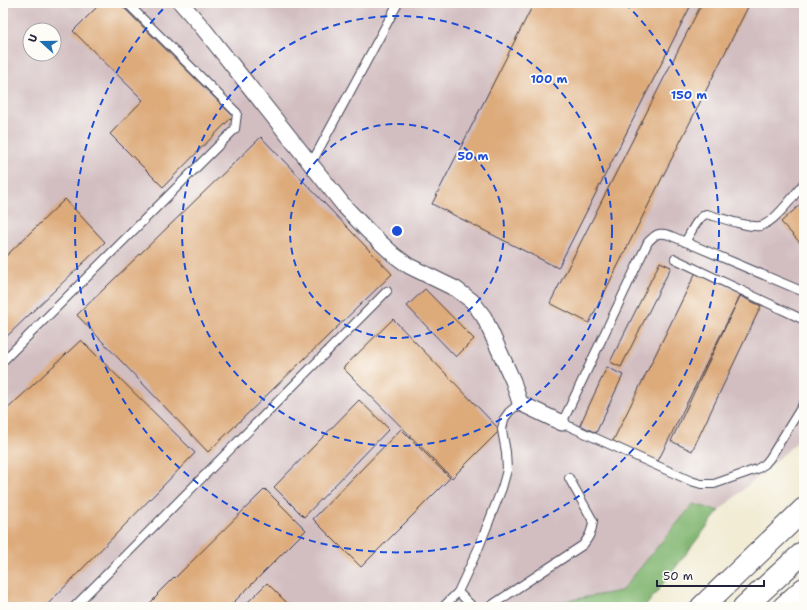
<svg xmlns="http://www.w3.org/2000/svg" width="807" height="610" font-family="'Shantell Sans',sans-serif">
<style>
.industrial{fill:#d2bec1;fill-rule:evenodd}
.forest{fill:#83b773;stroke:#526c57}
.building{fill:#ddaa7a}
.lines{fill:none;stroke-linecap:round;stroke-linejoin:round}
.lane-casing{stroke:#414052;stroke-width:10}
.street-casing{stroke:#414052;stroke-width:17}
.highway-casing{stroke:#414052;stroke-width:24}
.lane{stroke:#fff;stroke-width:8}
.street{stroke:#fff;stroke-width:15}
.highway{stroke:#fff;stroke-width:22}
.ring{fill:none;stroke:#1d4ed8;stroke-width:2;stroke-dasharray:7 5}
.centre{fill:#1d4ed8;stroke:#fdfcf7;stroke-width:2}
.ring-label{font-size:12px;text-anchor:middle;font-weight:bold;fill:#1d4ed8;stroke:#fdfcf7;stroke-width:3.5;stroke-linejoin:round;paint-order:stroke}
</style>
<rect width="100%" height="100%" fill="#fdfcf7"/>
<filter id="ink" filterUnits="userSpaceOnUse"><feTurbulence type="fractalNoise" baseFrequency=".025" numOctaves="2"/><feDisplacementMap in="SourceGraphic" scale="8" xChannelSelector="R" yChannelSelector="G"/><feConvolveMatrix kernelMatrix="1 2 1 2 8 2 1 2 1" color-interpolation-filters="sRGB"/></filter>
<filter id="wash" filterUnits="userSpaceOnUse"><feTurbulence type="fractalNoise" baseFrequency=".012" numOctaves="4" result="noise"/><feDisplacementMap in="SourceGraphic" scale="16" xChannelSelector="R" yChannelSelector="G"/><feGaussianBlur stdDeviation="0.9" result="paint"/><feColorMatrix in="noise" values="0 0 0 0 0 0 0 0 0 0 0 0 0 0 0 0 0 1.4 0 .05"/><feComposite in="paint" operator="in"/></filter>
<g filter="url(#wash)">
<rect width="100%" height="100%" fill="#f2ecd5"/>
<path class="industrial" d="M 3,3 L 804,3 L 804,436 L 719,511 L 692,504 L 621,591 L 542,605 L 540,607 L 3,607 ZM 30,30 L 54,30 L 54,54 L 30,54 Z"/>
<path class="forest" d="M 693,504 L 719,511 L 645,607 L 540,607 L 542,605 L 621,591 Z"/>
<g id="blocks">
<g class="building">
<path d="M 101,3 L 119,3 L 233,116 L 163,187 L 110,134 L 143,100 L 73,31 Z"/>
<path d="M 534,3 L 692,3 L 558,268 L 432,204 Z"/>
<path d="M 702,3 L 750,3 L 589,323 L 550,303 Z"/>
<path d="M 261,137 L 392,274 L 208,452 L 77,315 Z"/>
<path d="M 65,199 L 105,242 L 3,340 L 3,259 Z"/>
<path d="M 804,201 L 804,247 L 781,222 Z"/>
<path d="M 660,262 L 671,267 L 621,367 L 610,362 Z"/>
<path d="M 696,272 L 741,294 L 657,463 L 613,441 Z"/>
<path d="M 425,289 L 474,339 L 456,357 L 407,306 Z"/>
<path d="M 740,296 L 761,306 L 692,451 L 671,441 Z"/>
<path d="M 393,319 L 500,430 L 452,478 L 343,368 Z"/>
<path d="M 81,340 L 195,453 L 45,607 L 3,607 L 3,413 Z"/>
<path d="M 607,367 L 623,375 L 596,433 L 580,425 Z"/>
<path d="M 359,400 L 389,429 L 304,517 L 274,487 Z"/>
<path d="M 401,429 L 450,478 L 361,567 L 313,519 Z"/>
<path d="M 265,489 L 306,530 L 229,607 L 146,607 L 158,595 L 157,594 L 174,577 L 175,578 Z"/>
<path d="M 267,583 L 291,607 L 243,607 Z"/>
</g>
</g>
</g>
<g filter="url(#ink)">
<use href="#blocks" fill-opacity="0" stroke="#414052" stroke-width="1"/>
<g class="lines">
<g class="lane-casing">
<g id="lane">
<path d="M 311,164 L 398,3"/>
<path d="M 685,242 C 691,233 696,219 706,214 C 719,217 748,228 760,226 C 774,224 795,194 804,183"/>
<path d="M 675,259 L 804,320"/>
<path d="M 804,292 L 669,235 C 658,232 656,234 648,242 L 562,423 L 691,481 L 701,484 L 714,484 L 757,469 L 765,464 L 770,458 L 804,403"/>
<path d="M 3,361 L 235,129 L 237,113 L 127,3"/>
<path d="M 458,592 L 473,607"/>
<path d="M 74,607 L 387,291"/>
<path d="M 443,607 L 458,592 L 479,547 L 502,488 L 507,470 L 506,452 L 502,430 L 504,419 L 509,412 L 520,403"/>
<path d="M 489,607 L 583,545 C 589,537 592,532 593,521 L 569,478"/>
</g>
</g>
<g class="street-casing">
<path id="street" d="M 181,3 L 202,27 L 345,207 L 368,231 L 394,255 L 409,266 L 456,289 L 472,301 L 484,317 L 513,381 L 520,403 L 562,423"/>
</g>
<g class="highway-casing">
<g id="highway">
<path d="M 702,607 L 804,509"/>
<path d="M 744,607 L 804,552"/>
<path d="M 784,607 L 804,589"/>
</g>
</g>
<use href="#lane" class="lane"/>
<use href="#street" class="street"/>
<use href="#highway" class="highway"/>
</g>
</g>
<g class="ring">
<circle cx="397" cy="231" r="107"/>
<circle cx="397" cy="231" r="215"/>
<path d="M625 3A322 322 0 1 1 169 3"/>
</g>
<circle cx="397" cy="231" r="6" class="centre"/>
<g class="ring-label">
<text x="549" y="83">100 m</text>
<text x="689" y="99">150 m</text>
<text x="473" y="160">50 m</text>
</g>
<rect width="807" height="610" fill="none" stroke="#fdfcf7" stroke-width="16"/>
<g transform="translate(42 42) rotate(291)"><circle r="19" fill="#fdfcf7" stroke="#a5a5ac"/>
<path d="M0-3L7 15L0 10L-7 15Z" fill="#1f6fb2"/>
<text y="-6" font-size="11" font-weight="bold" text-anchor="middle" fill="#22223b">U</text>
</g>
<path d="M657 580v6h107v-6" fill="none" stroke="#22223b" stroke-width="2"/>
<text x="663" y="580" font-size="12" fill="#22223b" stroke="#fdfcf7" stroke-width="3" paint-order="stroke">50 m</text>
</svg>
